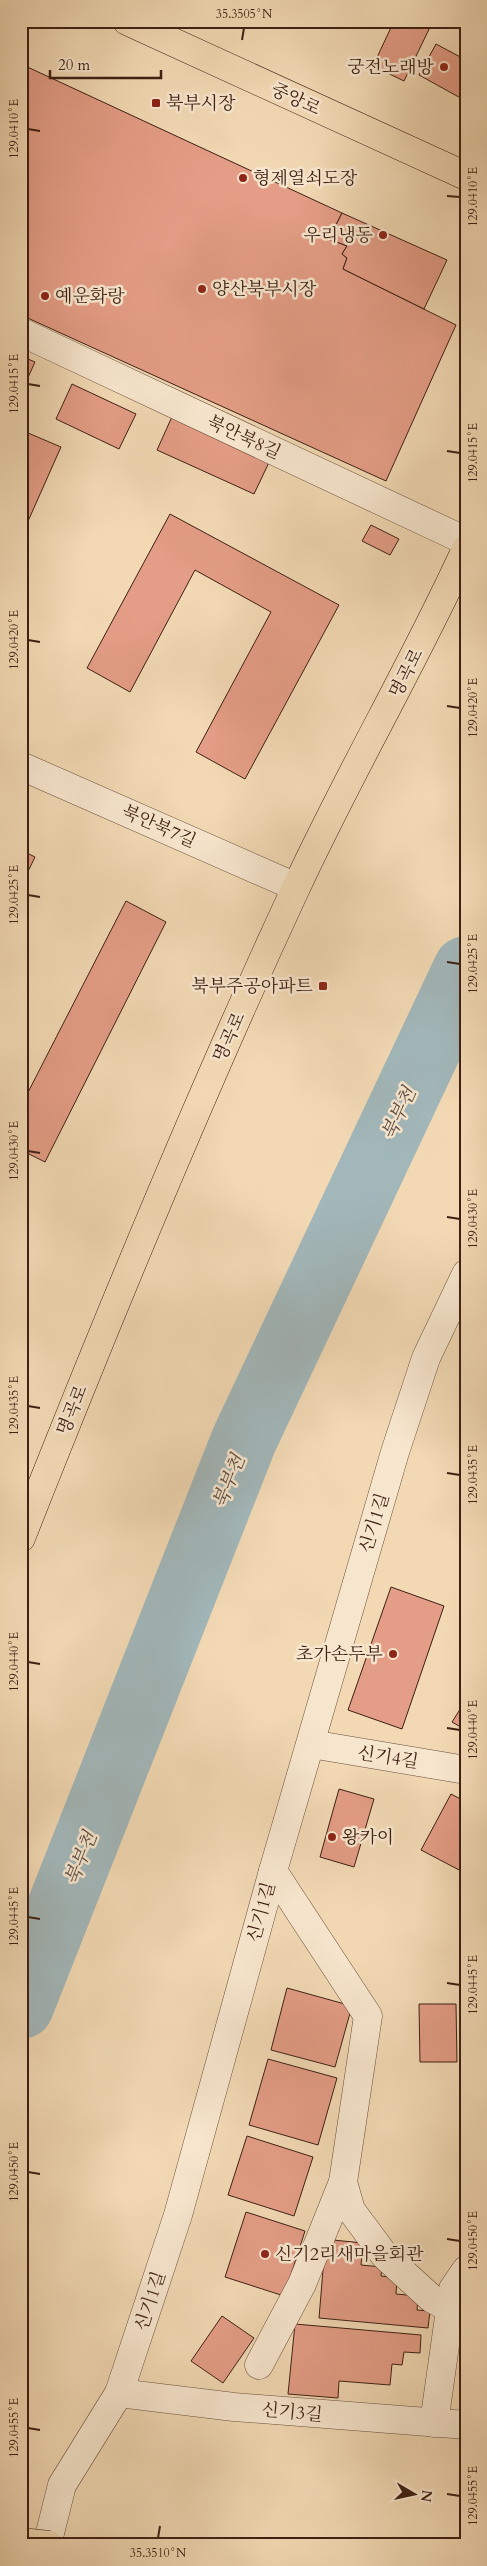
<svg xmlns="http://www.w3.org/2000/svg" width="487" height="2566" font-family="Cardo,'Noto Serif KR',serif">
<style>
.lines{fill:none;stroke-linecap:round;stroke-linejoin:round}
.river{stroke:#a2b7ba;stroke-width:66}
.building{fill:#e49d86;stroke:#3d1f13}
.minor-casing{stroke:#6a4e3b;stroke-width:29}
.major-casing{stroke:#3d1f13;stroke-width:29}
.minor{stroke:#f7e6ce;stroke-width:28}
.major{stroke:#f2d9b4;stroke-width:28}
.highway-bridge-casing{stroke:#3d1f13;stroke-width:29;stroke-linecap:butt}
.highway-bridge{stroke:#f2d9b4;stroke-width:28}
.ticks{fill:none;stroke:#3d1f13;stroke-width:2}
.poi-dot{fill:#8f2418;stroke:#f7e6ce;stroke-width:2}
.labels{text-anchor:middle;stroke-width:5;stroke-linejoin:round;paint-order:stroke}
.poi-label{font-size:18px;fill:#3d1f13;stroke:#f7e6ce;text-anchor:start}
.street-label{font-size:18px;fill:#3d1f13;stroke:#f7e6ce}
.water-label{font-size:19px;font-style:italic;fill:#5b4d45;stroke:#f7e6ce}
.neatline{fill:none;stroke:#3d1f13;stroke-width:2}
.ticks-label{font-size:12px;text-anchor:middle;fill:#3d1f13}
</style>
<rect width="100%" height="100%" fill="#f2d9b4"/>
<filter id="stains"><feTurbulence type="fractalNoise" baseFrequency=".004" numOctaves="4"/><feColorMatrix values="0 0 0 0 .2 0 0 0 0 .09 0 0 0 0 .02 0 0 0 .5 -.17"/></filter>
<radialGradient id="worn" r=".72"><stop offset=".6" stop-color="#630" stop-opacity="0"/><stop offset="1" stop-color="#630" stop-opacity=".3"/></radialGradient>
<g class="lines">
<path class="river" d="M 21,2006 L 244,1440 L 466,969"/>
</g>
<g class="building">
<path d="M 303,21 L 316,21 L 314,26 Z"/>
<path d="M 394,21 L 433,21 L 404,81 L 373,66 Z"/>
<path d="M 458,21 L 466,21 L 466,101 L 419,75 L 436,44 L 464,59 Z"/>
<path d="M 21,64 L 342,213 L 329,239 L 347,246 L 342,254 L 347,258 L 343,269 L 456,325 L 386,481 L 21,315 Z"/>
<path d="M 342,213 L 447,260 L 424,309 L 343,269 L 347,258 L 342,254 L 347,246 L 329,239 Z"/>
<path d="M 21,356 L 35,362 L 21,393 Z"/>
<path d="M 72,384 L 136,414 L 119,449 L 56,419 Z"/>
<path d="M 175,410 L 273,454 L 254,494 L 157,450 Z"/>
<path d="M 21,430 L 61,447 L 21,537 Z"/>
<path d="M 170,514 L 339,605 L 245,779 L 196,752 L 271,612 L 195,570 L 130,692 L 87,668 Z"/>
<path d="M 371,525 L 399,539 L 390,555 L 362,541 Z"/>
<path d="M 21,850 L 35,857 L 21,886 Z"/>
<path d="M 126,901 L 166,922 L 45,1162 L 21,1150 L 21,1106 Z"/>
<path d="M 391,1587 L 444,1606 L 402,1729 L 348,1710 Z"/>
<path d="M 466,1700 L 466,1730 L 452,1722 Z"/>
<path d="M 339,1789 L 374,1799 L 354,1867 L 320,1857 Z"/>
<path d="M 451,1794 L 466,1802 L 466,1866 L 463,1872 L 421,1850 Z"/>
<path d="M 287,1988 L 352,2006 L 335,2067 L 271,2050 Z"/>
<path d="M 419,2004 L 456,2004 L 457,2062 L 420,2062 Z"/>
<path d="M 268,2059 L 337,2078 L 318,2145 L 249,2125 Z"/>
<path d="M 247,2136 L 313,2157 L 294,2216 L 228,2195 Z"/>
<path d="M 246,2212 L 305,2231 L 284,2296 L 225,2277 Z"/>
<path d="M 333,2240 L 363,2243 L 361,2265 L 382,2267 L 381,2276 L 397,2278 L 396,2294 L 418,2296 L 417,2310 L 430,2311 L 428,2328 L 319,2318 L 324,2258 L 332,2259 Z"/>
<path d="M 222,2316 L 254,2338 L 223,2383 L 191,2361 Z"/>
<path d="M 295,2324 L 421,2335 L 420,2353 L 404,2352 L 402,2365 L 392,2364 L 390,2385 L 339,2381 L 338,2398 L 288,2394 Z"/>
</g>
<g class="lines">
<g class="minor-casing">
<g id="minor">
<path d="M 21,332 L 466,541"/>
<path d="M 21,766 L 296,887"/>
<path d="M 311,1744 L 466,1770"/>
<path d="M 273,1871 L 368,2016 L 343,2182 L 351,2210 L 385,2256 L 431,2298 L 452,2310"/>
<path d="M 259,2365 L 302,2284 L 343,2182"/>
<path d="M 119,2393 L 234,2407 L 466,2425"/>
<path d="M 434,2423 L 453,2289 L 466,2270"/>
<path d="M 47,2545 L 62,2485 L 119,2393 L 178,2215 L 273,1871 L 395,1452 L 426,1358 L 466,1274"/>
</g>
</g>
<g class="major-casing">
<g id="major">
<path d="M 127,21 L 466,176"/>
<path d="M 21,1538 C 107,1320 196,1103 295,890 C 348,775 413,665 466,549"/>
</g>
</g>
<use href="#minor" class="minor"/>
<use href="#major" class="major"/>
<g class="highway-bridge-casing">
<path id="highway-bridge" d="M 21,2542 L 49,2545"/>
</g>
<use href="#highway-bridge" class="highway-bridge"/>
</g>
<path class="ticks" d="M 242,40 L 244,28M 28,129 L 40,131M 447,196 L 460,197M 28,384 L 40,386M 447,451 L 460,453M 28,640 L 40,642M 447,706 L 460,708M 28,895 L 40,897M 447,962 L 460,964M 28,1151 L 40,1153M 447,1217 L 460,1219M 28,1406 L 40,1408M 447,1473 L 460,1475M 28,1662 L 40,1664M 447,1728 L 460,1730M 28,1917 L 40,1919M 447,1983 L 460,1985M 28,2172 L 40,2174M 447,2239 L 460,2241M 28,2428 L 40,2430M 447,2494 L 460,2496M 158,2538 L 160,2526"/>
<g class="poi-dot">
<circle cx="444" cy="67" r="5"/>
<rect x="151" y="98" width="10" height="10" rx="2.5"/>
<circle cx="243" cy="178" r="5"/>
<circle cx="383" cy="235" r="5"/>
<circle cx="202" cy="289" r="5"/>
<circle cx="45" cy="296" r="5"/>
<rect x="318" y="981" width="10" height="10" rx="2.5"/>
<circle cx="393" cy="1654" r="5"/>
<circle cx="332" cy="1837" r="5"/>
<circle cx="265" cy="2254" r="5"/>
</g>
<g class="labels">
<g class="poi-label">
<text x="434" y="73" text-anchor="end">궁전노래방</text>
<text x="166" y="109">북부시장</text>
<text x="253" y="184">형제열쇠도장</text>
<text x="373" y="241" text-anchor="end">우리냉동</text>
<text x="212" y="295">양산북부시장</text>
<text x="55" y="302">예운화랑</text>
<text x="313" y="992" text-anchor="end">북부주공아파트</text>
<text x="383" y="1660" text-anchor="end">초가손두부</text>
<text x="342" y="1843">왕카이</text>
<text x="275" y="2260">신기2리새마을회관</text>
</g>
<g class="street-label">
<text transform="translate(296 99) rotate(25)" y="6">중앙로</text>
<text transform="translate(244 437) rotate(25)" y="6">북안북8길</text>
<text transform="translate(406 673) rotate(-63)" y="6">명곡로</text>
<text transform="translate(159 826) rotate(24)" y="6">북안북7길</text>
<text transform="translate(229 1037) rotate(-66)" y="6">명곡로</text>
<text transform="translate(72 1410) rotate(-68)" y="6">명곡로</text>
<text transform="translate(374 1523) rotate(-73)" y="6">신기1길</text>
<text transform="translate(388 1757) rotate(9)" y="6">신기4길</text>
<text transform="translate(261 1912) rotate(-75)" y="6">신기1길</text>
<text transform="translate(150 2301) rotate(-72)" y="6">신기1길</text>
<text transform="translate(292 2412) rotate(5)" y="6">신기3길</text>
</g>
<g class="water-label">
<text transform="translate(398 1113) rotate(-65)" y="7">북부천</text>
<text transform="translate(228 1481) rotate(-68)" y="7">북부천</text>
<text transform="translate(80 1858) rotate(-68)" y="7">북부천</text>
</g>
</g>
<rect width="487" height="2566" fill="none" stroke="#f2d9b4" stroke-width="55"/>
<g transform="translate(414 2494) rotate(99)" stroke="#f7e6ce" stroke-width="4" paint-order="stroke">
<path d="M0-4L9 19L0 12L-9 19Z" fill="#3d1f13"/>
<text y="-8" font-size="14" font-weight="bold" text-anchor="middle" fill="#3d1f13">N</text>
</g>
<path d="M50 70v8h111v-8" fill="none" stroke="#3d1f13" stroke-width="2.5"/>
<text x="58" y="70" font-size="15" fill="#3d1f13" stroke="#f7e6ce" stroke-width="4" paint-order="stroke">20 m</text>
<rect x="28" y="28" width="432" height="2510" class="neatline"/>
<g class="ticks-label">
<text x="244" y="18">35.3505°N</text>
<text transform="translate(14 129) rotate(-90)" y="4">129.0410°E</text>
<text transform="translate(473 197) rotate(-90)" y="4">129.0410°E</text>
<text transform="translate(14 384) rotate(-90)" y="4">129.0415°E</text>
<text transform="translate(473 453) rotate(-90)" y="4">129.0415°E</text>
<text transform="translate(14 640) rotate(-90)" y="4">129.0420°E</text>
<text transform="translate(473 708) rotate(-90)" y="4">129.0420°E</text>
<text transform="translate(14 895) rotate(-90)" y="4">129.0425°E</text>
<text transform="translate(473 964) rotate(-90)" y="4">129.0425°E</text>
<text transform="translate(14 1151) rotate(-90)" y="4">129.0430°E</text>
<text transform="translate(473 1219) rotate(-90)" y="4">129.0430°E</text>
<text transform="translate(14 1406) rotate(-90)" y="4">129.0435°E</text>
<text transform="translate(473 1475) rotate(-90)" y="4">129.0435°E</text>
<text transform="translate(14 1662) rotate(-90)" y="4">129.0440°E</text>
<text transform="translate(473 1730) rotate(-90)" y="4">129.0440°E</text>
<text transform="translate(14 1917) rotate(-90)" y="4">129.0445°E</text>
<text transform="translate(473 1985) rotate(-90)" y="4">129.0445°E</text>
<text transform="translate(14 2172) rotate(-90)" y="4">129.0450°E</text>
<text transform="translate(473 2241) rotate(-90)" y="4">129.0450°E</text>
<text transform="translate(14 2428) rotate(-90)" y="4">129.0455°E</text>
<text transform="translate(473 2496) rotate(-90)" y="4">129.0455°E</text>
<text x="158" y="2557">35.3510°N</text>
</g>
<rect width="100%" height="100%" filter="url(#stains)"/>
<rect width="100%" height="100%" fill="url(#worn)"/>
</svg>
